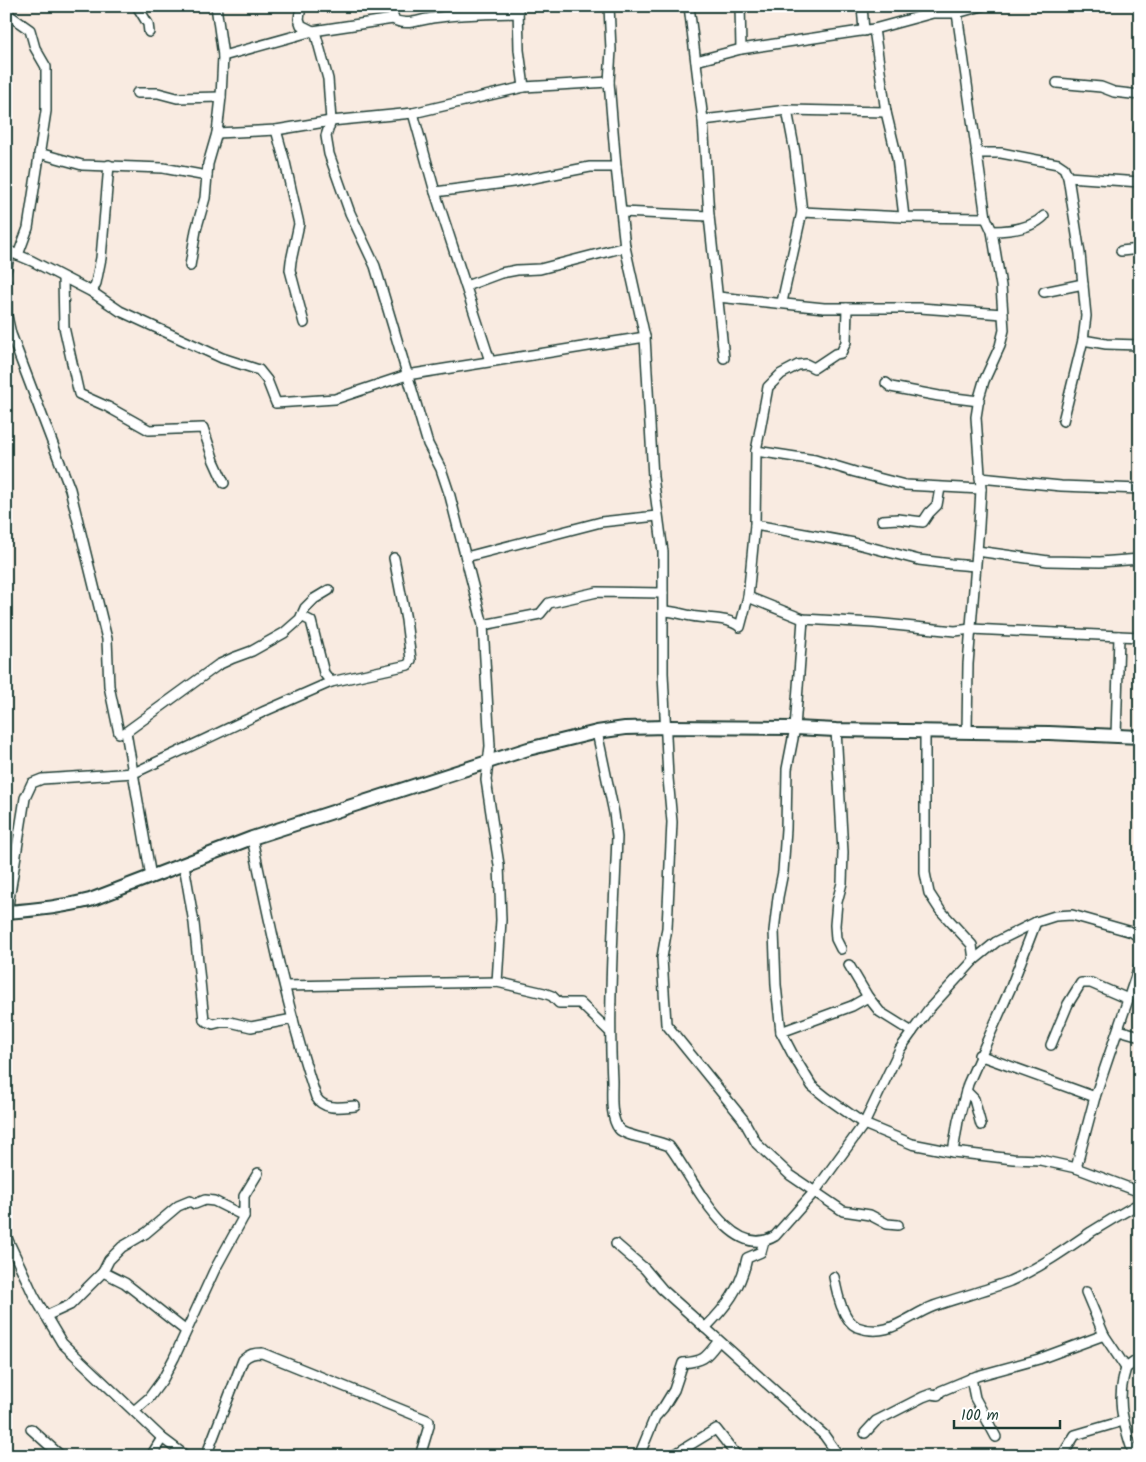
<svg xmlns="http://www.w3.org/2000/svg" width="1146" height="1462" font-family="Kalam,sans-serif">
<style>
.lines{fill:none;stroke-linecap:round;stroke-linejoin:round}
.street-casing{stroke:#1f3d34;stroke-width:12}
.secondary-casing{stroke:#1f3d34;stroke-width:16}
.street{stroke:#fff;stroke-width:9}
.secondary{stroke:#fff;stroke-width:12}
</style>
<rect width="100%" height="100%" fill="#f9ebe1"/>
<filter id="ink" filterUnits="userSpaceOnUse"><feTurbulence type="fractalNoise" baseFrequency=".02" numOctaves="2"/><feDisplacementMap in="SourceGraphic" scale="10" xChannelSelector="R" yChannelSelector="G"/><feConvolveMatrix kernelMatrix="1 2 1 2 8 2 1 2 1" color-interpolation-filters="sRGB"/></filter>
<g filter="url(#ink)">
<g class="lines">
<g class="street-casing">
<g id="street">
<path d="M 137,6 L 148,24 L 149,32"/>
<path d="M 301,6 L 299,19 L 301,25 L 313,31 L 316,35 L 328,79 L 331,121 L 326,136 L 329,154 L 350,213 L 375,266 L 428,444 L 441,469 L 450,496 L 483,625 L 490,746 L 486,780 L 499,865 L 501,920 L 497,982"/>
<path d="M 393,6 L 393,19"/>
<path d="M 518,6 L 519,50 L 524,87"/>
<path d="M 609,6 L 611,50 L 609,82 L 616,167 L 625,247 L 645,337 L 653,477 L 663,552 L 663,673 L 668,778 L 672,822 L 667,928 L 662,958 L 666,1024 L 743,1119 L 757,1144 L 790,1175 L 843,1211 L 870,1215 L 887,1224 L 898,1225"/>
<path d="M 689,6 L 703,120 L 709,216 L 724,358"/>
<path d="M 740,6 L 741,49"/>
<path d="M 862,6 L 864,31"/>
<path d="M 6,13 L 30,30 L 35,48 L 46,67 L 46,111 L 28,228 L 18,255"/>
<path d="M 957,13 L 986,218 L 992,231 L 1001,286 L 1004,330 L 1000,346 L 984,381 L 979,398 L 976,417 L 981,489 L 979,526 L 968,664 L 967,732"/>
<path d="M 874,29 L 933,13 L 957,13 L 982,6"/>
<path d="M 223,56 L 313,31 L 393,19 C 404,26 416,21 427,19 C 457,13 488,14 518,13"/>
<path d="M 696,61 L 741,49 L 874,29 L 886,112 L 897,158 L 904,217"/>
<path d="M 1057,83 L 1101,87 L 1114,92 L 1140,95"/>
<path d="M 137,93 L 158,93 L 177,98 L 221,97"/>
<path d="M 413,113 L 435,192 L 490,361"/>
<path d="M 703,120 L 787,110 L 886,112"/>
<path d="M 276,130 L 285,162 L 299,224 L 291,261 L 290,270 L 304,323"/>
<path d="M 1139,130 L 1140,124"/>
<path d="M 217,133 L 276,130 L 331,121 L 413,113 L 524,87 L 609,82"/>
<path d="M 39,153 L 82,165 L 163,168 L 207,176"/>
<path d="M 976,153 L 1001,153 L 1058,164 L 1064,168 L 1068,177 L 1080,254 L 1086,316 L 1083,340 L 1063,421"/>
<path d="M 1068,177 L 1140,182"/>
<path d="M 435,192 L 513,182 L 590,167 L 616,167"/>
<path d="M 622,212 L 709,216"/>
<path d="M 802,212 L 904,217 L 986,218"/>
<path d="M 992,231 C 1010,231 1031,229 1044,216"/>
<path d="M 6,250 L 32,261 L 92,292 L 120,311 L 222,358 L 259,370 L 267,380 L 276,403 L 335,399 L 407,375 L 645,337"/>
<path d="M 1121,251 L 1140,249"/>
<path d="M 190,266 L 196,230 L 205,198 L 208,164 L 217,133 L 221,97 L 223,56 L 216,6"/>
<path d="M 6,271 L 10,252"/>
<path d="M 63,278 L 64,327 L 79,394 L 108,407 L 149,430 L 203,428 L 214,461 L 224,483"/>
<path d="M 6,281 L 7,316 L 11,334 L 70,489 L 107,639 L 109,686 L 119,733"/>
<path d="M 466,286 L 501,273 L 517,270 L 540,269 L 625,247"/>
<path d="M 92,292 L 96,283 L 101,258 L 109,165"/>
<path d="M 1044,292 L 1083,284"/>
<path d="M 718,297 L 824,308 L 920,308 L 1003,314"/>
<path d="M 782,302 L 802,212 L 795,152 L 787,110"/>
<path d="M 1083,340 L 1106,344 L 1140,345"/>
<path d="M 886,383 L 891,387 L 939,396 L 979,401"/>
<path d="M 756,451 L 815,460 L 855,472 L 905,485 L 981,489"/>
<path d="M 980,478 L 1061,486 L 1140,489"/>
<path d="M 882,520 L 898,519 L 923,522 L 929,513 L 937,505 L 940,488"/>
<path d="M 755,525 L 854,543 L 919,560 L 951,564 L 975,566"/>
<path d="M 977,551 L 1048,561 L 1100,562 L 1140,559"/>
<path d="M 466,557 L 601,522 L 657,516"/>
<path d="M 748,597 L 803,619 L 874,623 L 955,631 L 971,629 L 1140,637"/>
<path d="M 663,611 C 676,611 686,616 698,617 C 711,619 730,618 740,627 L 748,597 L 755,525 L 756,451 L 768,387 L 781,374 L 798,365 L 806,364 L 814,368 L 835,354 L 841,353 L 846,342 L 847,308"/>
<path d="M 302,615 L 305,618 L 311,621 L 324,673 L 331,682"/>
<path d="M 803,619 L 795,728 L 787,769 L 786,829 L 783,872 L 778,897 L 774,931 L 776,985 L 781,1032 L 793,1055 L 812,1086 L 827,1098 L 864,1124 L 912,1144 L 953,1152 L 1013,1159 L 1040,1160 L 1076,1168 L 1140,1192"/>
<path d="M 483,625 L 540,614 L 549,603 L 597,592 L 663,593"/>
<path d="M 836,730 L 843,852 L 842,883 L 837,902 L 835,925 L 836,939 L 841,949"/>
<path d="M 925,731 L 925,873 L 929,893 L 940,910 L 972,945 L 974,960"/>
<path d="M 597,732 L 614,813 L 617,837 C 614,918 608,1000 612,1081 C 612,1096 610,1117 619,1129 C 624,1136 657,1140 669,1146 C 691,1173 729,1264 775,1236 L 816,1190 L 864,1124 L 900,1049 L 912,1032 L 929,1009 L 974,960 L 996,942 L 1036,922 L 1055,916 L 1072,915 L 1132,932 L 1140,938"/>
<path d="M 1116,736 L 1119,636"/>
<path d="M 252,838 C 270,925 288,1013 316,1097 C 324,1111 342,1107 355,1106"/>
<path d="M 184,865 L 194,923 L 204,1020 L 213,1024 L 221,1022 L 230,1022 L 251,1027 L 293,1019"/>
<path d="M 151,877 L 126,732 L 218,665 L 233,658 L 252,651 L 284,633 L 300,619 L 305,608 L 314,599 L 329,590"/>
<path d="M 7,912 L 25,798 L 32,783 L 42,779 L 134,773 L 265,711 L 331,682 L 408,665 L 411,660 L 406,620 L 394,558"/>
<path d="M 849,965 L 868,997 L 880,1012 L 912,1032"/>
<path d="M 285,986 L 497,982 L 544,993 L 552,996 L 559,1003 L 580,1003 L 609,1031"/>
<path d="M 1119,1030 L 1140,1036"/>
<path d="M 781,1032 L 852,1006 L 868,997"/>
<path d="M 1051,1045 L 1068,1004 L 1081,983 L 1091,983 L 1128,999"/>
<path d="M 979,1055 L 1095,1097"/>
<path d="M 966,1091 L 974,1099 L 981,1125"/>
<path d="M 953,1152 L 958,1121 L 968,1084 L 1011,987 L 1036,922"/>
<path d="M 1076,1168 L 1095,1097 L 1140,964"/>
<path d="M 6,1236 L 34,1296 L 62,1343 L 162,1438 L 186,1456"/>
<path d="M 616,1244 L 645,1269 L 662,1289 L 824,1435 L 839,1456"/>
<path d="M 103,1272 L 109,1260 L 122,1247 L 146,1233 L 178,1206 L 190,1201 L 195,1204 L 205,1200 L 214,1201 L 244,1216"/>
<path d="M 834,1277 C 837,1292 842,1320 857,1327 C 889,1339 907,1316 934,1306 C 959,1297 985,1291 1010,1281 C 1039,1268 1065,1250 1091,1232 C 1107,1222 1124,1212 1140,1203"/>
<path d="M 1086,1292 L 1104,1335 L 1126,1368 L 1140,1358"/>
<path d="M 46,1316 L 70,1305 L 103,1272 L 125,1283 L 186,1331"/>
<path d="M 705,1328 C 726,1307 741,1288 747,1258 L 761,1252 L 764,1241"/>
<path d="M 1126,1368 C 1115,1403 1124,1423 1134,1456"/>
<path d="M 971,1378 L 975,1398 L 996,1437"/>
<path d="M 134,1411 L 149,1398 L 163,1379 L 174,1358 L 214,1271 L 244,1216 L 244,1196 L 258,1173"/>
<path d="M 31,1429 L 61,1456"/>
<path d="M 865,1433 L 876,1421 L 923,1397 L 931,1394 L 938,1395 L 941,1391 L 977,1376 L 1039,1359 L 1104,1335"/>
<path d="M 151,1456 L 162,1438"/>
<path d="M 206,1456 L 243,1360 C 249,1354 254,1353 262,1353 L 427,1420 L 429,1421 L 429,1426 L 420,1456"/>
<path d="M 639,1456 L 655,1417 L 663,1408 L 674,1390 L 683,1363 C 703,1361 705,1359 717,1343"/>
<path d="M 672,1456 L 716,1429 L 737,1456"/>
<path d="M 1062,1456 L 1075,1435 L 1123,1421"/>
</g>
</g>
<g class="secondary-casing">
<path id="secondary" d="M 6,912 C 35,910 62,907 90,900 L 252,838 L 528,749 L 597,732 L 625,728 L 666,727 L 795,728 L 836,730 L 1049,733 L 1140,737"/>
</g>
<use href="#street" class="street"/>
<use href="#secondary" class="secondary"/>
</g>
</g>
<rect width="1146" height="1462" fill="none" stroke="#fff" stroke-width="25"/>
<rect x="12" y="12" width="1121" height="1437" fill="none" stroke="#1f3d34" stroke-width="2" filter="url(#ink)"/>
<path d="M954 1420v8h106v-8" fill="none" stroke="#1f3d34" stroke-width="2.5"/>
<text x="961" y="1420" font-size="15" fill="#1f3d34" stroke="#ffffff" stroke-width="4" paint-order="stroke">100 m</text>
</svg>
